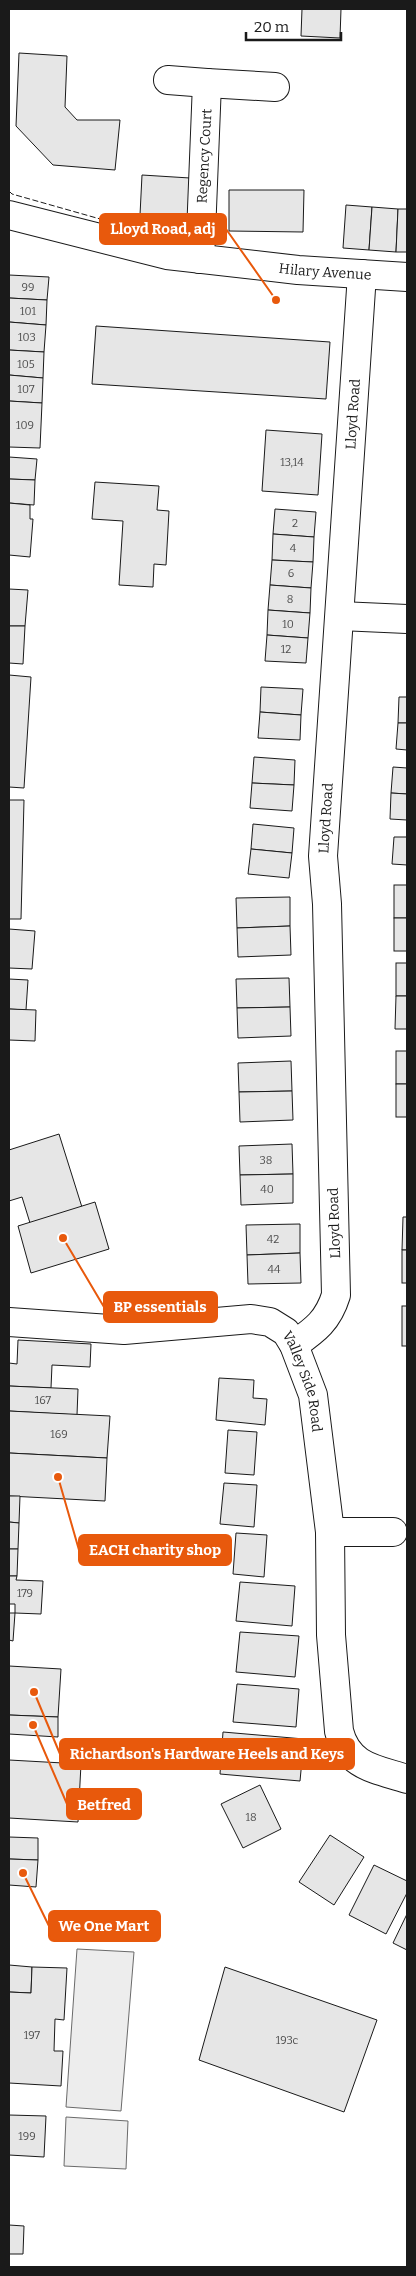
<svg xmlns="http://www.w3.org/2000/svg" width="416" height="2276" font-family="Bitter,serif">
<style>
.built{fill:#ededed;stroke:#6a6a6a}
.building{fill:#e6e6e6;stroke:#1a1a1a}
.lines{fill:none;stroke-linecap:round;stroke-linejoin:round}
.street-casing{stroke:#1a1a1a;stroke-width:30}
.street{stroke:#fff;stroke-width:28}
.fence{stroke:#1a1a1a;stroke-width:1;stroke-dasharray:6 2.5;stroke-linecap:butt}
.labels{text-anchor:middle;stroke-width:4;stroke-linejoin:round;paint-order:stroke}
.number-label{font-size:11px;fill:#4d4d4d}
.street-label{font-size:14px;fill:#1a1a1a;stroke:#fff}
.leader{fill:none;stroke:#e8590c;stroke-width:2}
.callout-dot{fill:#e8590c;stroke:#fff;stroke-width:2}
.callout{fill:#e8590c;stroke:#e8590c;stroke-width:2}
.callout-label{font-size:15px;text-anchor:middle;font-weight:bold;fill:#fff}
</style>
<rect width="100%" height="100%" fill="#fff"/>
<g class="built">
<path d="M 77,1949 L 134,1952 L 121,2111 L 66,2107 Z"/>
<path d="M 66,2117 L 128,2121 L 126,2169 L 64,2166 Z"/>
</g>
<g class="building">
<path d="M 302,9 L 341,9 L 340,38 L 301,36 Z"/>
<path d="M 19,53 L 67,56 L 65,107 L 77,120 L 120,120 L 115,170 L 53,165 L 16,126 Z"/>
<path d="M 142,175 L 190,178 L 188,218 L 140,215 Z"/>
<path d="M 229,190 L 304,190 L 303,232 L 229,231 Z"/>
<path d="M 346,205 L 372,207 L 369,250 L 343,248 Z"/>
<path d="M 372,207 L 398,209 L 396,252 L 369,250 Z"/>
<path d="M 398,209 L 407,209 L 407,252 L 396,252 Z"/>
<path d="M 9,275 L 49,277 L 47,300 L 9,298 Z"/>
<path d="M 9,298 L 47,300 L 46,325 L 9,322 Z"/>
<path d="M 9,322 L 46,325 L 44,352 L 9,350 Z"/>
<path d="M 96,326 L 330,342 L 326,399 L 92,384 Z"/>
<path d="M 9,350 L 44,352 L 43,378 L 9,375 Z"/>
<path d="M 9,375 L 43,378 L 42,403 L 9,401 Z"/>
<path d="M 9,401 L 42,403 L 40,448 L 9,447 Z"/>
<path d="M 266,430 L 322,434 L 318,495 L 262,491 Z"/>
<path d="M 9,457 L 37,459 L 35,480 L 9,479 Z"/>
<path d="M 9,479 L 35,480 L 34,505 L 9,503 Z"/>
<path d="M 95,482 L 159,486 L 157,510 L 169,511 L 166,565 L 154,564 L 153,587 L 119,585 L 123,521 L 92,519 Z"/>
<path d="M 9,503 L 30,505 L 30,519 L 33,519 L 30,557 L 9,555 Z"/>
<path d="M 275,509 L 316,512 L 314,537 L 273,534 Z"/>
<path d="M 273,534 L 314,537 L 313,562 L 272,560 Z"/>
<path d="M 272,560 L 313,562 L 311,588 L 270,585 Z"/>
<path d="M 270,585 L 311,588 L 310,613 L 268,610 Z"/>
<path d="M 9,589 L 28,590 L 25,626 L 9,626 Z"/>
<path d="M 268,610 L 310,613 L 308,638 L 267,635 Z"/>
<path d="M 9,626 L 25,626 L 23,664 L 9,663 Z"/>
<path d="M 267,635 L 308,638 L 306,663 L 265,661 Z"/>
<path d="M 9,675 L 31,677 L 24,788 L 9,787 Z"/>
<path d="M 261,687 L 303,689 L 301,715 L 260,712 Z"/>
<path d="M 399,697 L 407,697 L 407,723 L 398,723 Z"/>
<path d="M 260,712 L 301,715 L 300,740 L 258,738 Z"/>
<path d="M 398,723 L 407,723 L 407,750 L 396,749 Z"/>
<path d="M 254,757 L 295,760 L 294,785 L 252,783 Z"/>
<path d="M 393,767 L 407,768 L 407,794 L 391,793 Z"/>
<path d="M 252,783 L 294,785 L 292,811 L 250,808 Z"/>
<path d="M 391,793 L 407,794 L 407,820 L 390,819 Z"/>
<path d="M 9,800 L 24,800 L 21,919 L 9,919 Z"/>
<path d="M 253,824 L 294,828 L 292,853 L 251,849 Z"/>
<path d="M 394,837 L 407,837 L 407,865 L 392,864 Z"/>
<path d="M 251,849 L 292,853 L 289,878 L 248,874 Z"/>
<rect x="394" y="885" width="13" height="33"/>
<path d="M 290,897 L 290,926 L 237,928 L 236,898 Z"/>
<rect x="394" y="918" width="13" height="33"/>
<path d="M 290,926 L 291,955 L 238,957 L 237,928 Z"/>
<path d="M 9,929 L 35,931 L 32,969 L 9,968 Z"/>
<rect x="396" y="963" width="11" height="33"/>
<path d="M 289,978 L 290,1007 L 237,1008 L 236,979 Z"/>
<path d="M 9,979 L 28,980 L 26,1010 L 9,1009 Z"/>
<path d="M 396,996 L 407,996 L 407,1029 L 395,1029 Z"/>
<path d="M 290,1007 L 291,1036 L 238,1038 L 237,1008 Z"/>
<path d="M 9,1009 L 36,1010 L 35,1041 L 9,1040 Z"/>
<rect x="396" y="1051" width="11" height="33"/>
<path d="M 291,1061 L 292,1091 L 239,1092 L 238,1063 Z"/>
<rect x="396" y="1084" width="11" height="33"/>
<path d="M 292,1091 L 293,1120 L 240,1122 L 239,1092 Z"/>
<path d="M 59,1134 L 86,1220 L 34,1236 L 22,1197 L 9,1201 L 9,1150 Z"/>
<path d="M 292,1144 L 293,1174 L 240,1175 L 239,1146 Z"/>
<path d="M 293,1174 L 293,1203 L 241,1205 L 240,1175 Z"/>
<path d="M 95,1202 L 109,1249 L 31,1273 L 18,1226 Z"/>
<path d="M 403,1217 L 407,1217 L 407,1250 L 402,1250 Z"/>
<path d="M 300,1224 L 300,1253 L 247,1255 L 246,1225 Z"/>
<rect x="402" y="1250" width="5" height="33"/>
<path d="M 300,1253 L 301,1283 L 248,1284 L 247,1255 Z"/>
<rect x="402" y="1306" width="5" height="40"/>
<path d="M 18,1340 L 91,1344 L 90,1367 L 52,1365 L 51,1388 L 9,1386 L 9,1363 L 17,1364 Z"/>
<path d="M 219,1378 L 254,1380 L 253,1398 L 267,1399 L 265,1425 L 216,1420 Z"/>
<path d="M 9,1386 L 78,1389 L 77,1415 L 9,1411 Z"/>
<path d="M 9,1411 L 110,1416 L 107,1458 L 9,1453 Z"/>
<path d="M 228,1430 L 257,1432 L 254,1475 L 225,1473 Z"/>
<path d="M 9,1453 L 107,1458 L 105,1501 L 9,1496 Z"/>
<path d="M 224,1483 L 257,1485 L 254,1527 L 220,1524 Z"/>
<path d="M 9,1496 L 20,1496 L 19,1523 L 9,1522 Z"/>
<path d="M 9,1522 L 19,1523 L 18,1549 L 9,1549 Z"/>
<path d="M 236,1533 L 267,1535 L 264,1577 L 233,1574 Z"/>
<path d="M 9,1549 L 18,1549 L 17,1576 L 9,1576 Z"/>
<path d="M 9,1576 L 17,1576 L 16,1580 L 43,1581 L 41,1614 L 15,1613 L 15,1604 L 9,1604 Z"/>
<path d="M 240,1582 L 295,1586 L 292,1626 L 236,1621 Z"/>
<path d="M 9,1613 L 15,1613 L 13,1641 L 9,1640 Z"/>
<path d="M 240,1632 L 299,1636 L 295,1677 L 236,1672 Z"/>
<path d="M 9,1666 L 61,1669 L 58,1717 L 9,1715 Z"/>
<path d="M 237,1684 L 299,1689 L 296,1727 L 233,1722 Z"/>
<path d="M 9,1715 L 58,1717 L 58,1737 L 9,1734 Z"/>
<path d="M 223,1732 L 304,1739 L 300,1781 L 220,1774 Z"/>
<path d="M 9,1760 L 81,1764 L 78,1822 L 9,1818 Z"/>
<path d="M 260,1785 L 281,1829 L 243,1848 L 221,1804 Z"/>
<path d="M 330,1835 L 364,1857 L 334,1905 L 299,1882 Z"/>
<path d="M 9,1837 L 38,1838 L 38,1860 L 9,1859 Z"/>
<path d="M 9,1859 L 38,1860 L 36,1887 L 9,1885 Z"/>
<path d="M 374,1865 L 407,1881 L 407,1893 L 386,1934 L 349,1915 Z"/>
<path d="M 407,1914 L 407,1950 L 393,1943 Z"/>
<path d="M 9,1965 L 32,1967 L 31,1993 L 9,1992 Z"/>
<path d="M 32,1967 L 67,1968 L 64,2020 L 55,2019 L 54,2051 L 63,2051 L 61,2086 L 9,2083 L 9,1992 L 31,1993 Z"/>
<path d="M 225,1967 L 377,2020 L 344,2112 L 199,2060 Z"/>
<path d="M 9,2115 L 46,2116 L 44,2157 L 9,2155 Z"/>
<path d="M 9,2225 L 24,2226 L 23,2254 L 9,2254 Z"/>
</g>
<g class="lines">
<g class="street-casing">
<g id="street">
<path d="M 168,80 L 207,83 L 200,259"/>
<path d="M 207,83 L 275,87"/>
<path id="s1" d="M 9,215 L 167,255 L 298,270 L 407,277"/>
<path d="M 340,616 L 407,619"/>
<path id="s2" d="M 9,1322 L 124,1330 L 251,1319 L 270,1322 L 286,1332 L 294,1345 L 313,1395 L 330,1532 L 331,1635 L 339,1731 C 348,1767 376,1769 407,1779"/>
<path id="s3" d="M 294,1345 C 315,1330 328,1321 336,1295 L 327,904 L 323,856 L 362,274"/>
<path d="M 330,1532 L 393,1532"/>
</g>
</g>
<use href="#street" class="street"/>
<path class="fence" d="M 9,191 L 12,194 L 146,232"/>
</g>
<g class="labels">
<g class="number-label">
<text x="28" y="291">99</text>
<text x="28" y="315">101</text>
<text x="27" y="341">103</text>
<text x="26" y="368">105</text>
<text x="26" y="393">107</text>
<text x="25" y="429">109</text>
<text x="292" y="466">13,14</text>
<text x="295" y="527">2</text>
<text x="293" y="552">4</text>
<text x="291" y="577">6</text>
<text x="290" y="603">8</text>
<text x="288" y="628">10</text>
<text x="286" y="653">12</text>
<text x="266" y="1164">38</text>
<text x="267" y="1193">40</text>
<text x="273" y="1243">42</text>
<text x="274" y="1273">44</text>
<text x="43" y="1404">167</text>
<text x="59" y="1438">169</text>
<text x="25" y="1597">179</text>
<text x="251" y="1821">18</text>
<text x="32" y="2039">197</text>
<text x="287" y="2044">193c</text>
<text x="27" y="2140">199</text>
</g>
<g class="street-label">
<text transform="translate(204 156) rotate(-87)" y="5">Regency Court</text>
<text dy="5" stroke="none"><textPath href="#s1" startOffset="322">Hilary Avenue</textPath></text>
<text dy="5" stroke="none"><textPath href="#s3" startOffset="949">Lloyd Road</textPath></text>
<text dy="5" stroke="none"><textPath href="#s3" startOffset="544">Lloyd Road</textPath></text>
<text transform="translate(334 1223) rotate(-92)" y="5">Lloyd Road</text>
<text dy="5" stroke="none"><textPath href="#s2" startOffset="334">Valley Side Road</textPath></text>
</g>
</g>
<path class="leader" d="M276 300L226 229M63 1238L104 1307M58 1477L79 1550M34 1692L60 1754M33 1725L67 1804M23 1873L49 1926"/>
<g class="callout-dot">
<circle cx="276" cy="300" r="5"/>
<circle cx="63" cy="1238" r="5"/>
<circle cx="58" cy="1477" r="5"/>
<circle cx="34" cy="1692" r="5"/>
<circle cx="33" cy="1725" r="5"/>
<circle cx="23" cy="1873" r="5"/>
</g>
<g class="callout">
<rect x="100" y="214" width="126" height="30" rx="5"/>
<rect x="104" y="1292" width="113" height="30" rx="5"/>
<rect x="79" y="1535" width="152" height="30" rx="5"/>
<rect x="60" y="1739" width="294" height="30" rx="5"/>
<rect x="67" y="1789" width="74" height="30" rx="5"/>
<rect x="49" y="1911" width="111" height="30" rx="5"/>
</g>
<g class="callout-label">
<text x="163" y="234">Lloyd Road, adj</text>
<text x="160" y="1312">BP essentials</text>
<text x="155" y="1555">EACH charity shop</text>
<text x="207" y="1759">Richardson's Hardware Heels and Keys</text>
<text x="104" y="1810">Betfred</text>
<text x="104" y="1931">We One Mart</text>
</g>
<rect width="416" height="2276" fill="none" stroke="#1a1a1a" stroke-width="20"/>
<path d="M246 32v8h95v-8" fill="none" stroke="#1a1a1a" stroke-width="2.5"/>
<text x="254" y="32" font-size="15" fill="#1a1a1a" stroke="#ffffff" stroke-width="4" paint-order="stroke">20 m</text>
</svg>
